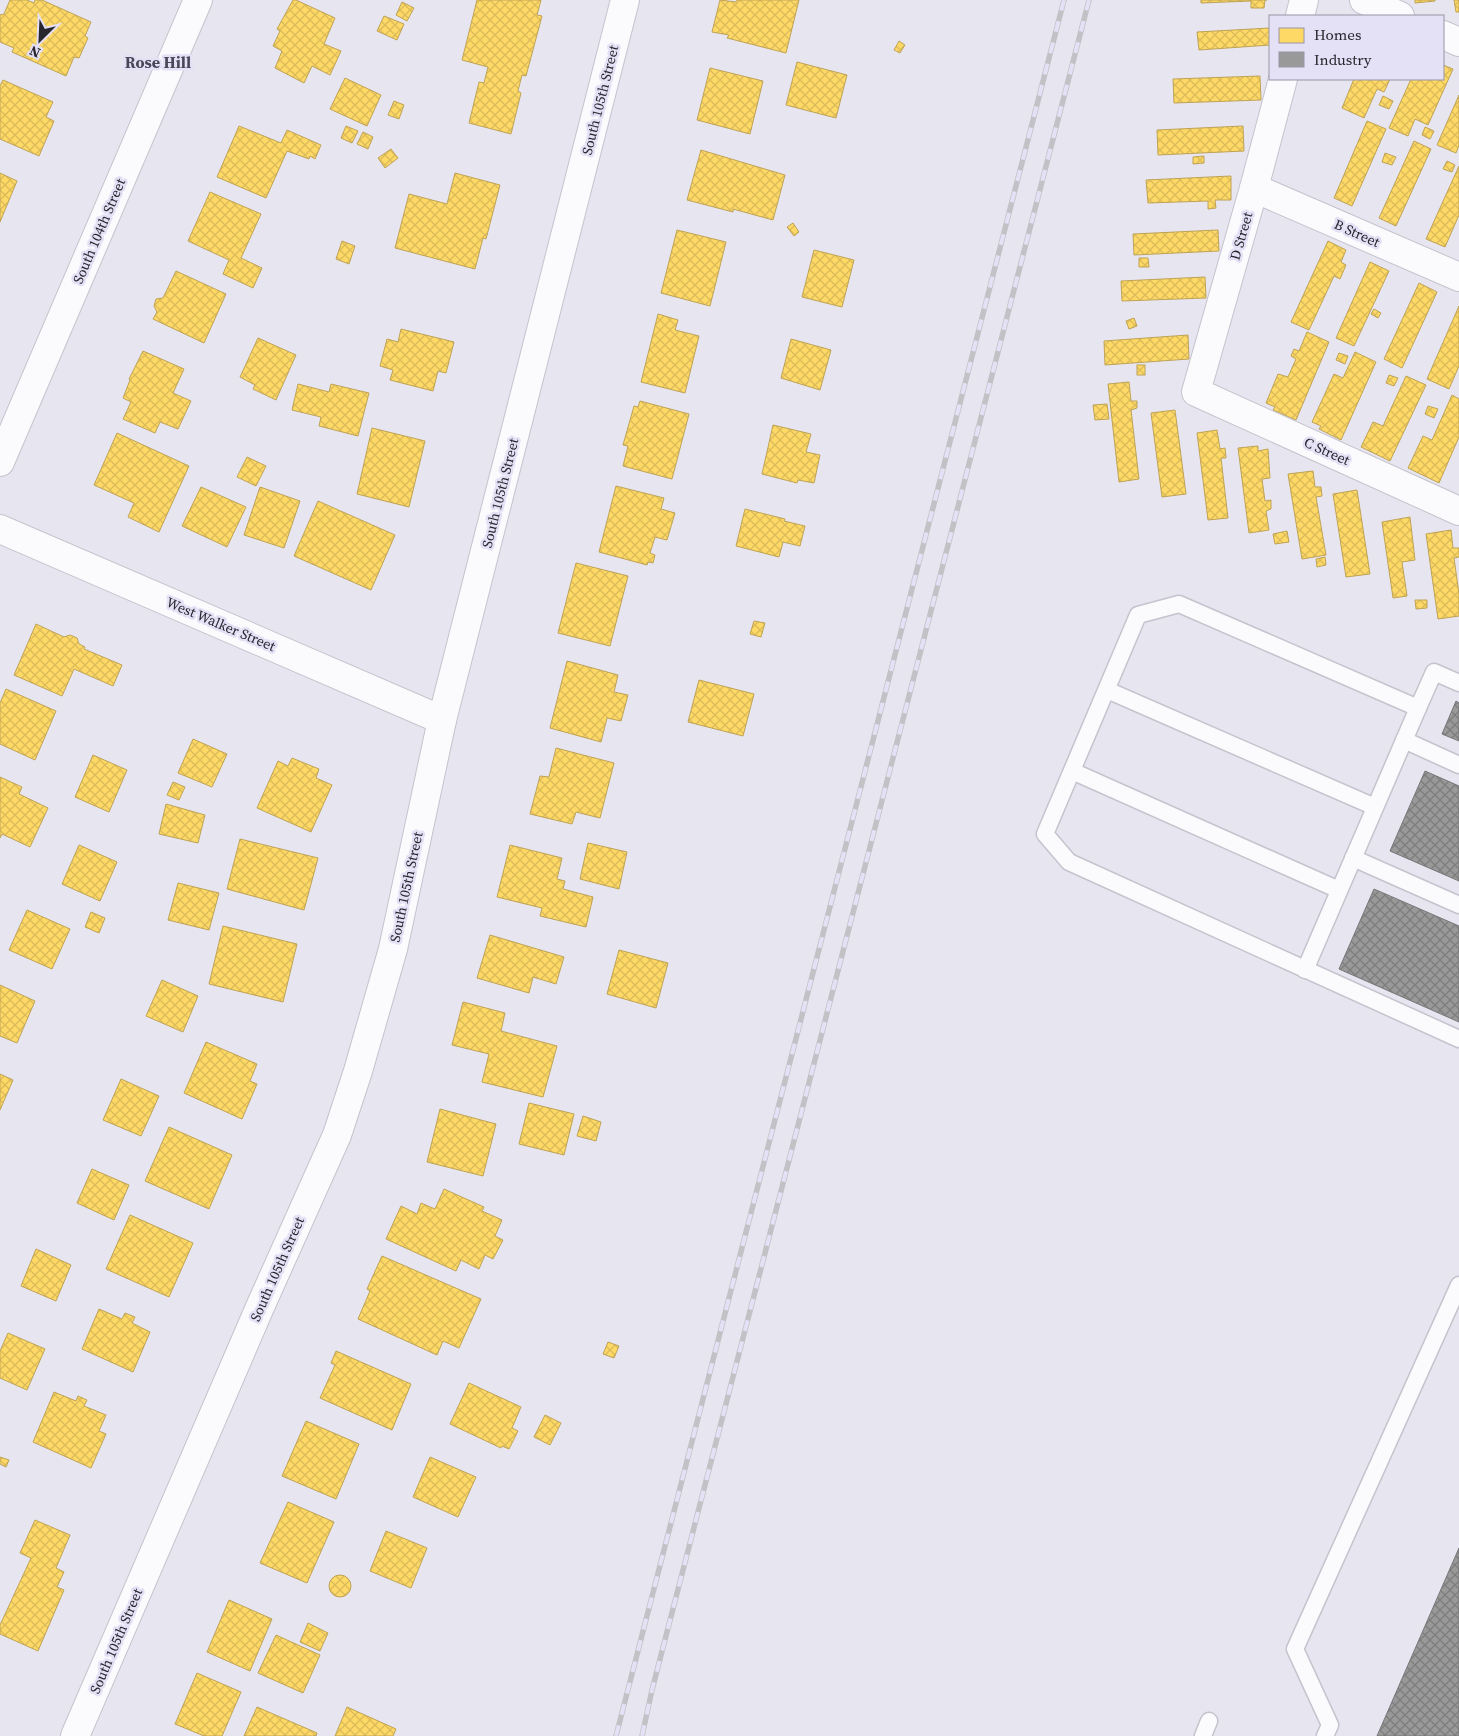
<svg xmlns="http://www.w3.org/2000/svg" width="1459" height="1736" font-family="'Source Serif 4',serif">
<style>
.homes{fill:url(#homes-cross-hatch);stroke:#bea355}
.industry{fill:url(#industry-cross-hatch);stroke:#777679}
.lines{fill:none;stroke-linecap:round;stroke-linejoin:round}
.service-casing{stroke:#c5c3cd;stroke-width:19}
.minor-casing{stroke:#c5c3cd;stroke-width:30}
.service{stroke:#fbfbfd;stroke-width:16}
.minor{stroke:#fbfbfd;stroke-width:28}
.rail-casing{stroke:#c2c1c5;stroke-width:5.5}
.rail{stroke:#e4e0f5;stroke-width:4;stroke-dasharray:11;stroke-linecap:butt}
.labels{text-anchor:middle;stroke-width:5;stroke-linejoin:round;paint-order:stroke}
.street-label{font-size:14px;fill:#27252d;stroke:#e4e0f5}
.quarter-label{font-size:16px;font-weight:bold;fill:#494657;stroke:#e4e0f5}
</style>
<defs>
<pattern id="homes-cross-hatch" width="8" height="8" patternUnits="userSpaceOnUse" patternTransform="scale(1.25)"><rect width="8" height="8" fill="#ffd966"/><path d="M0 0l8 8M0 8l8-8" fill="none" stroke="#dbba59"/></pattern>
<pattern id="industry-cross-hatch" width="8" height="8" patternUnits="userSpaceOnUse" patternTransform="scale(1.25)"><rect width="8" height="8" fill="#999"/><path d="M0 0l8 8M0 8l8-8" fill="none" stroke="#7d7d7d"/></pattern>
</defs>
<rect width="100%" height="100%" fill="#e7e5f0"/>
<g class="homes">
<path d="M 10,0 L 27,0 L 34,3 L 35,0 L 42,0 L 91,22 L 85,36 L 88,38 L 79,58 L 74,57 L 66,76 L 12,52 L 14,48 L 0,42 L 0,15 L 4,14 Z"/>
<path d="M 293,0 L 296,0 L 335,18 L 324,44 L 341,51 L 330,75 L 312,66 L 304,83 L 275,68 L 282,51 L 273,46 L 280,31 L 277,29 Z"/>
<path d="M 477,0 L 541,0 L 537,15 L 542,16 L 526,76 L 522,75 L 518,91 L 521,93 L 511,134 L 469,123 L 479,82 L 484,83 L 488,67 L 462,60 Z"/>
<path d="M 720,0 L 736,2 L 737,0 L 799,0 L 786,53 L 727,38 L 729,35 L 712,32 Z"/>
<path d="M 1201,0 L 1267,0 L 1265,0 L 1264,8 L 1251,8 L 1251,1 L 1201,3 Z"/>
<path d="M 1415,0 L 1435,0 L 1435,1 L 1415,3 Z"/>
<path d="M 1454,0 L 1459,0 L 1459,12 L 1456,12 Z"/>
<path d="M 402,2 L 414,8 L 407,21 L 396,15 Z"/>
<path d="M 384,16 L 404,24 L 397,40 L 377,31 Z"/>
<path d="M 1270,28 L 1270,45 L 1199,50 L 1197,32 Z"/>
<path d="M 899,41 L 905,45 L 900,53 L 894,50 Z"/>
<path d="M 797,62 L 847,75 L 836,118 L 786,105 Z"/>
<path d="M 1443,65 L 1453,69 L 1428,125 L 1415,119 L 1408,136 L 1389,128 L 1411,79 L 1443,79 Z"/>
<path d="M 710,68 L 763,81 L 750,134 L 697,120 Z"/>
<path d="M 1260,76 L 1261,100 L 1174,103 L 1173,79 Z"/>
<path d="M 345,78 L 381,95 L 367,126 L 330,109 Z"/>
<path d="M 1354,79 L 1390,79 L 1384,92 L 1377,89 L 1364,118 L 1342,108 Z"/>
<path d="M 3,80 L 53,102 L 46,117 L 54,121 L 39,156 L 0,139 L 0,86 Z"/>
<path d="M 1459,95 L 1459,145 L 1456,153 L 1437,145 Z"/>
<path d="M 1383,96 L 1393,101 L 1389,109 L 1379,105 Z"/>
<path d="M 394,101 L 404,105 L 399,119 L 388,115 Z"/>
<path d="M 1367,121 L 1386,129 L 1352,206 L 1334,198 Z"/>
<path d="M 239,126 L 281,143 L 287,130 L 321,145 L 315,159 L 310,156 L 309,159 L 287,151 L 266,198 L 217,177 Z"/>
<path d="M 346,126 L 358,131 L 352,143 L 341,138 Z"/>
<path d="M 1243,126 L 1244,151 L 1158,155 L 1157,130 Z"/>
<path d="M 1425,127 L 1434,131 L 1430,139 L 1422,135 Z"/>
<path d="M 363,132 L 373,137 L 368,149 L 357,144 Z"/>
<path d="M 1414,141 L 1431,149 L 1396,226 L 1379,218 Z"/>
<path d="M 391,149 L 398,158 L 385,168 L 378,158 Z"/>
<path d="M 701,150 L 785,175 L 773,220 L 733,209 L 733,212 L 687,200 Z"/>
<path d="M 1385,153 L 1396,157 L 1392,165 L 1382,162 Z"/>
<path d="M 1204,156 L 1204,163 L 1193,164 L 1193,157 Z"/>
<path d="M 1447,161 L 1455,165 L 1452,172 L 1443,169 Z"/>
<path d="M 1459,166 L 1459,215 L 1445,247 L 1426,239 Z"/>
<path d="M 0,173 L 17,181 L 0,222 Z"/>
<path d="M 455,173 L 500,185 L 486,239 L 483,238 L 475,269 L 395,248 L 409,194 L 447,204 Z"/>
<path d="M 1231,176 L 1231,200 L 1215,200 L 1216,208 L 1208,209 L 1208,201 L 1148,203 L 1146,180 Z"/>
<path d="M 210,192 L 261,214 L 241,258 L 262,268 L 253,288 L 223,274 L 229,260 L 188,241 Z"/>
<path d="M 793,223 L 799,232 L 794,236 L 787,227 Z"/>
<path d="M 677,230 L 726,242 L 710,306 L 661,293 Z"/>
<path d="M 1218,230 L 1219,251 L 1134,255 L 1133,234 Z"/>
<path d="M 342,241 L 355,246 L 349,264 L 336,259 Z"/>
<path d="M 1328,241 L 1346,250 L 1341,262 L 1346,265 L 1340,279 L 1334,276 L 1309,330 L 1291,322 Z"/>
<path d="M 814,250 L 854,260 L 842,307 L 802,297 Z"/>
<path d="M 1139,258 L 1148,258 L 1149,267 L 1139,267 Z"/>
<path d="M 1370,262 L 1389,271 L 1354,346 L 1336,338 Z"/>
<path d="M 176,271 L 226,294 L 204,343 L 153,319 L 157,312 L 154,306 L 156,299 L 163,298 Z"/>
<path d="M 1205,277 L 1206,298 L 1122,301 L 1121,281 Z"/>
<path d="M 1419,283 L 1437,292 L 1402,368 L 1384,359 Z"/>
<path d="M 1459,306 L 1459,366 L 1449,389 L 1427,379 Z"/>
<path d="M 1374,309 L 1381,313 L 1378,318 L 1371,314 Z"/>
<path d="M 658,314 L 678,320 L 675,330 L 699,336 L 685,393 L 641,382 Z"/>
<path d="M 1134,318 L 1137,326 L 1129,329 L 1126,321 Z"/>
<path d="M 401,329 L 454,342 L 446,373 L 438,371 L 433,391 L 390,380 L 393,370 L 380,366 L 387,339 L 398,342 Z"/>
<path d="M 1307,332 L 1329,342 L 1296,420 L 1273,410 L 1275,407 L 1266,403 L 1278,374 L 1288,377 L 1296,359 L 1291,356 L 1294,349 L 1299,351 Z"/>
<path d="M 1188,335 L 1189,359 L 1105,365 L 1104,341 Z"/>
<path d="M 258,338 L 296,355 L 276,400 L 253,389 L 255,385 L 240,377 Z"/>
<path d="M 791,339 L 831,350 L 820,390 L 781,378 Z"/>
<path d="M 143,351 L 184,369 L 173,393 L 191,401 L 178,429 L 160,422 L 155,433 L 123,419 L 131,402 L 123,398 L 130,380 L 129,379 Z"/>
<path d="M 1355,352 L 1376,362 L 1341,440 L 1319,429 L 1321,426 L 1312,422 L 1334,374 L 1343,378 Z"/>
<path d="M 1339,353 L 1348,356 L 1345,364 L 1336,360 Z"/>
<rect x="1137" y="365" width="8" height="10"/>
<path d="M 1389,375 L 1398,378 L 1394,386 L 1386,383 Z"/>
<path d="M 1406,376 L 1426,385 L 1390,461 L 1361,447 L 1373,422 L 1383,426 Z"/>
<path d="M 1129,382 L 1131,401 L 1137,401 L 1137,408 L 1131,410 L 1139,479 L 1119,482 L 1108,384 Z"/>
<path d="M 298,384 L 329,392 L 331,384 L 369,393 L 358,436 L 319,426 L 321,417 L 292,410 Z"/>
<path d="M 1452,395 L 1459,399 L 1459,437 L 1439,483 L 1408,468 L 1423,436 L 1432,440 Z"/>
<path d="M 640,401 L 689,414 L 672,479 L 623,466 L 628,446 L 623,445 L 634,406 L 638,407 Z"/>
<path d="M 1107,404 L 1109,419 L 1095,420 L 1093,405 Z"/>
<path d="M 1428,406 L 1438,409 L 1434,418 L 1425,414 Z"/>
<path d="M 1175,410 L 1186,494 L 1162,497 L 1151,413 Z"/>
<path d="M 773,425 L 811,434 L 806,452 L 820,455 L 814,483 L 798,480 L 797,483 L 762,474 Z"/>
<path d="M 372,428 L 425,441 L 409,507 L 357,494 Z"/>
<path d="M 1217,430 L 1220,449 L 1225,448 L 1226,458 L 1221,458 L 1228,518 L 1208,520 L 1197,433 Z"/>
<path d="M 117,433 L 189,466 L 159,532 L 128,517 L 134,503 L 94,485 Z"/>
<path d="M 1258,446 L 1258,451 L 1268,449 L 1270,478 L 1262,479 L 1265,501 L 1271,500 L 1271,509 L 1266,511 L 1269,530 L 1249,533 L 1238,448 Z"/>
<path d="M 247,457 L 266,466 L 256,486 L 237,477 Z"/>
<path d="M 1313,471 L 1315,487 L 1321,487 L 1322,496 L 1316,497 L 1326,555 L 1302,559 L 1288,474 Z"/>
<path d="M 616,486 L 664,498 L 661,509 L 675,513 L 667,540 L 655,537 L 650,553 L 655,555 L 653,563 L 648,562 L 647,565 L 599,552 Z"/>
<path d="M 201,487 L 246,507 L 227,547 L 182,526 Z"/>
<path d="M 260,487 L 300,501 L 284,548 L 244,535 Z"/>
<path d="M 1357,490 L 1370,574 L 1346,577 L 1333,494 Z"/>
<path d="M 318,501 L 395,535 L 371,590 L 294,556 Z"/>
<path d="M 745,509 L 785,519 L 784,521 L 805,526 L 800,546 L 783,542 L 779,557 L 736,546 Z"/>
<path d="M 1410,517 L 1415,560 L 1402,562 L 1407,596 L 1393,598 L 1382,522 Z"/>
<path d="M 1451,530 L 1453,548 L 1459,548 L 1459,557 L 1454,558 L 1459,594 L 1459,616 L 1438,619 L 1426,534 Z"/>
<path d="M 1287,531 L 1289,542 L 1275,544 L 1273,534 Z"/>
<path d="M 1325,557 L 1326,565 L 1317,567 L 1316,559 Z"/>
<path d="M 576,563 L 628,576 L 610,646 L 558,633 Z"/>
<path d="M 1415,600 L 1427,600 L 1427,608 L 1416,609 Z"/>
<path d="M 754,621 L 765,623 L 761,637 L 750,634 Z"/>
<path d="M 36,624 L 64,637 L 70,635 L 77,638 L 79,644 L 85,647 L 84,649 L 122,665 L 113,686 L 74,669 L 62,696 L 14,675 Z"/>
<path d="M 567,661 L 618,675 L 614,692 L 628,695 L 621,721 L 607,718 L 601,742 L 550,728 Z"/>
<path d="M 699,680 L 754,694 L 743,736 L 688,722 Z"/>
<path d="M 6,689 L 56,711 L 35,760 L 0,744 L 0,703 Z"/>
<path d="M 193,739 L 227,754 L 212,787 L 178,773 Z"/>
<path d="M 556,748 L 614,763 L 600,818 L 576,812 L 572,824 L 530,814 L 540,776 L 549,777 Z"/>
<path d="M 93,755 L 127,770 L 109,812 L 75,797 Z"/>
<path d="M 292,758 L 319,769 L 316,778 L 332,785 L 311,832 L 257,808 L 278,761 L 288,766 Z"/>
<path d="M 0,777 L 22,787 L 19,794 L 48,808 L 30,847 L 2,834 L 0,838 Z"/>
<path d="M 173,782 L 185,787 L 179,800 L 167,795 Z"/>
<path d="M 166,804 L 205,815 L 198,843 L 159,834 Z"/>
<path d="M 240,839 L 318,858 L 304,910 L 227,889 Z"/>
<path d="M 588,843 L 627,852 L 619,889 L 580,879 Z"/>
<path d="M 79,845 L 117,862 L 100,901 L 62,884 Z"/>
<path d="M 510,845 L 562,858 L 557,879 L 565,881 L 563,889 L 593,897 L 586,927 L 540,916 L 542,908 L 497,897 Z"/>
<path d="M 178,883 L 219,893 L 209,930 L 168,920 Z"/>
<path d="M 27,910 L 70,929 L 52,969 L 9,950 Z"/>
<path d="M 91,912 L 105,918 L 99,933 L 85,927 Z"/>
<path d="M 223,926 L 297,944 L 283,1002 L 209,984 Z"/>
<path d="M 490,935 L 564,957 L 556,984 L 533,977 L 529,993 L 477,978 Z"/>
<path d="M 619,950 L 668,963 L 656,1008 L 607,994 Z"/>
<path d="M 162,980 L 198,996 L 183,1032 L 146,1016 Z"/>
<path d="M 0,985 L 35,1001 L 17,1043 L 0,1036 Z"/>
<path d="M 463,1002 L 505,1013 L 501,1031 L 557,1046 L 543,1097 L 482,1082 L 489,1054 L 452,1045 Z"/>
<path d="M 206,1042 L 257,1064 L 250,1081 L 257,1084 L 242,1119 L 184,1093 Z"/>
<path d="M 0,1074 L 13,1080 L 0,1110 Z"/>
<path d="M 121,1079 L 159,1096 L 141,1136 L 103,1120 Z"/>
<path d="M 529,1103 L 574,1114 L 564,1155 L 519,1144 Z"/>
<path d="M 440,1109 L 496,1124 L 483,1176 L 427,1162 Z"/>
<path d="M 583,1116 L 601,1122 L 596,1141 L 577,1136 Z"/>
<path d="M 169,1127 L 232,1155 L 209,1209 L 145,1181 Z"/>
<path d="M 92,1169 L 129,1185 L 114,1220 L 77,1203 Z"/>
<path d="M 444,1189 L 484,1207 L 482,1211 L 502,1220 L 495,1236 L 503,1240 L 493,1259 L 485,1255 L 479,1269 L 461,1260 L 456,1271 L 386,1239 L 401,1206 L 417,1214 L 421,1203 L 435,1209 Z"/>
<path d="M 130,1215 L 193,1243 L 169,1297 L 106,1269 Z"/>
<path d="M 36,1249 L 71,1265 L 56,1301 L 21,1286 Z"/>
<path d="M 382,1256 L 481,1299 L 459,1348 L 443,1341 L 437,1355 L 358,1319 L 370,1291 L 367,1289 Z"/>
<path d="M 99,1309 L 122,1319 L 125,1313 L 135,1317 L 132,1323 L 150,1332 L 133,1372 L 82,1349 Z"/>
<path d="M 8,1333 L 45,1349 L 27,1390 L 0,1378 L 0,1351 Z"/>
<path d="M 608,1342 L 619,1346 L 614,1358 L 603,1354 Z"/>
<path d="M 336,1351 L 411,1384 L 392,1430 L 320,1398 L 335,1365 L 331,1363 Z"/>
<path d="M 469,1383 L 521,1407 L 512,1428 L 518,1431 L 509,1449 L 502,1446 L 501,1448 L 450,1424 Z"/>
<path d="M 54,1392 L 76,1401 L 78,1396 L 87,1400 L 84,1406 L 106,1415 L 99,1431 L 106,1434 L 91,1468 L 33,1442 Z"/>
<path d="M 545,1415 L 561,1423 L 550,1445 L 534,1437 Z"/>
<path d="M 306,1421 L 359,1444 L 336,1499 L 282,1476 Z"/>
<path d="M 0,1457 L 9,1460 L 6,1467 L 0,1464 Z"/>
<path d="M 430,1457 L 476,1477 L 458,1517 L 413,1497 Z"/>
<path d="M 288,1502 L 334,1522 L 307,1583 L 260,1563 Z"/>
<path d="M 35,1520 L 70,1535 L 56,1568 L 64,1572 L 57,1587 L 64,1590 L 38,1651 L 0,1634 L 0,1625 L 31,1558 L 20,1553 Z"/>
<path d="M 386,1531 L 427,1548 L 411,1588 L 370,1571 Z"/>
<circle cx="340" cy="1586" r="11"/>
<path d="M 229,1600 L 272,1619 L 250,1671 L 207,1652 Z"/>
<path d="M 308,1623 L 328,1633 L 320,1651 L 300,1642 Z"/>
<path d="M 276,1635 L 320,1655 L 303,1693 L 258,1673 Z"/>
<path d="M 197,1673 L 241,1692 L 222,1736 L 204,1736 L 175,1724 Z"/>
<path d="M 257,1707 L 317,1733 L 316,1736 L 244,1736 Z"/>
<path d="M 347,1707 L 396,1729 L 393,1736 L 335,1736 Z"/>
</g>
<g class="industry">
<path d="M 1456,701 L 1459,703 L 1459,741 L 1442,734 Z"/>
<path d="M 1425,771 L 1459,786 L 1459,881 L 1390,851 Z"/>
<path d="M 1374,889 L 1459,926 L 1459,1022 L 1339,969 Z"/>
<path d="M 1459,1548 L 1459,1736 L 1377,1736 Z"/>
</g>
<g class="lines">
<g class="service-casing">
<g id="service">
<path d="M 1459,683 L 1434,672 L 1418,708 L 1179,604 L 1138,615 L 1045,834 L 1069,862 L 1459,1039"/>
<path d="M 1107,690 L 1375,807"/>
<path d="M 1404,740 L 1459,765"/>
<path d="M 1072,771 L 1339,890"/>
<path d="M 1353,858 L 1459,905"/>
<path d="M 1305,970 L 1418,708"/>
<path d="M 1203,1736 L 1209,1721"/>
<path d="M 1325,1736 L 1330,1725 L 1295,1649 L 1459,1285"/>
</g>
</g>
<g class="minor-casing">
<g id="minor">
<path d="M 1364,0 L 1400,16"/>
<path d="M 1300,16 L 1304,0"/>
<path d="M 1443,35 L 1459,42"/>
<path d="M 1283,79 L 1254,188 L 1196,392 L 1459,511"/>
<path d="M 1254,188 L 1459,277"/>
<path d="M 0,462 L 198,0"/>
<path d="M 0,529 L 442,720"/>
<path d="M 75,1736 L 260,1307 L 337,1135 L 358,1071 L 393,949 L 442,720 L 625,0"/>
</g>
</g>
<use href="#service" class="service"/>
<use href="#minor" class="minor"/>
<g class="rail-casing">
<g id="rail">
<path d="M 616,1736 L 1064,0"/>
<path d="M 642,1736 L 652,1690 L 1089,0"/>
</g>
</g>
<use href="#rail" class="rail"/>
</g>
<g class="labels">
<g class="street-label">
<text transform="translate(600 100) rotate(-76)" y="5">South 105th Street</text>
<text transform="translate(99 231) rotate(-67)" y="5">South 104th Street</text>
<text transform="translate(1357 233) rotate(24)" y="5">B Street</text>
<text transform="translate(1241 236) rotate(-74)" y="5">D Street</text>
<text transform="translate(1327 451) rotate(24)" y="5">C Street</text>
<text transform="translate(500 493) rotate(-76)" y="5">South 105th Street</text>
<text transform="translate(221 624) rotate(23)" y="5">West Walker Street</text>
<text transform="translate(406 887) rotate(-78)" y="5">South 105th Street</text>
<text transform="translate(277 1269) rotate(-66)" y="5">South 105th Street</text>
<text transform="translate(116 1641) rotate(-67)" y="5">South 105th Street</text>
</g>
<g class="quarter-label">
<text x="158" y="68">Rose Hill</text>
</g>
</g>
<rect x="1269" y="15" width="175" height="65" fill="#e4e0f5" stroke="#9895a5"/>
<rect x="1279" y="28" width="25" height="15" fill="#ffd966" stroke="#9895a5"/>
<text x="1314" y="40" font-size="15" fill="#27252d">Homes</text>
<rect x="1279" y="52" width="25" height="15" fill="#999999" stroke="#9895a5"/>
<text x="1314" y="65" font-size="15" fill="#27252d">Industry</text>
<g transform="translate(40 40) rotate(204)" stroke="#e4e0f5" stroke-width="4" paint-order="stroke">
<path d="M0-4L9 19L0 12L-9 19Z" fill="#27252d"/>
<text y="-8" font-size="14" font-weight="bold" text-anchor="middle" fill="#27252d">N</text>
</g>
</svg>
